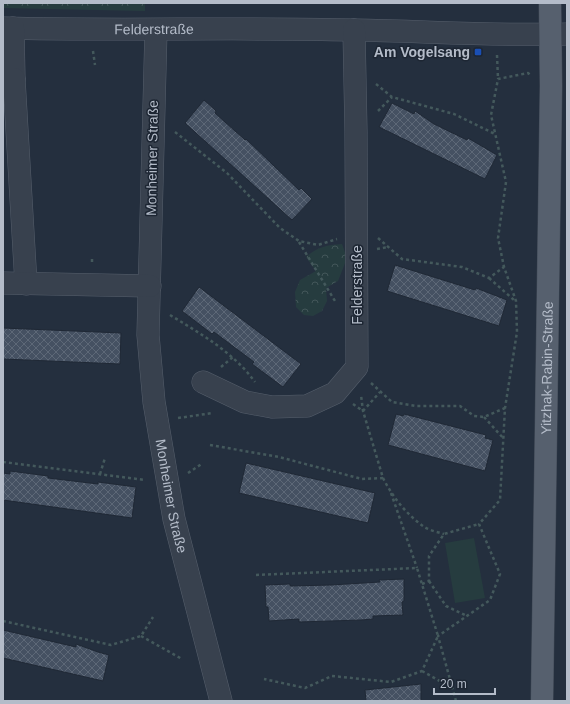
<svg xmlns="http://www.w3.org/2000/svg" width="570" height="704" font-family="Helvetica,sans-serif">
<style>
.grass{fill:#263c3f}
.forest{fill:url(#forest-crowns)}
.building{fill:url(#building-cross-hatch);stroke:#1f2835}
.lines{fill:none;stroke-linecap:round;stroke-linejoin:round}
.minor-casing{stroke:#565f6c;stroke-width:23}
.major-casing{stroke:#414a57;stroke-width:23}
.path{stroke:#44595c;stroke-width:2.5;stroke-dasharray:3 3;stroke-linecap:butt}
.minor{stroke:#38414e;stroke-width:22}
.major{stroke:#56606e;stroke-width:22}
.transit-dot{fill:#1a4fb4;stroke:#1d2633;stroke-width:1.5}
.labels{text-anchor:middle;stroke-width:3;stroke-linejoin:round;paint-order:stroke}
.street-label{font-size:14px;fill:#b4bcc9;stroke:#1d2633}
.poi-label{font-size:14px;font-weight:bold;fill:#b4bcc9;stroke:#1d2633;text-anchor:end}
</style>
<defs>
<pattern id="forest-crowns" width="20" height="18" patternUnits="userSpaceOnUse"><rect width="20" height="18" fill="#263c3f"/><path d="M2 6a3 3 0 1 1 6 0M12 15a3 3 0 1 1 6 0" fill="none" stroke="#435659"/></pattern>
<pattern id="building-cross-hatch" width="8" height="8" patternUnits="userSpaceOnUse"><rect width="8" height="8" fill="#455162"/><path d="M0 0l8 8M0 8l8-8" fill="none" stroke="#5d6877"/></pattern>
</defs>
<rect width="100%" height="100%" fill="#242f3e"/>
<path class="grass" d="M 474,538 L 485,598 L 455,603 L 445,543 Z"/>
<g class="forest">
<path d="M 3,3 L 145,3 L 145,11 L 3,8 Z"/>
<path d="M 342,244 L 347,258 L 338,281 L 326,288 L 327,301 L 322,311 L 313,316 L 304,315 L 296,307 L 295,292 L 300,280 L 316,271 L 306,257 C 317,247 327,245 342,244 Z"/>
</g>
<g class="building">
<path d="M 204,100 L 216,111 L 215,113 L 245,140 L 246,139 L 299,190 L 301,188 L 312,199 L 292,220 L 185,123 Z"/>
<path d="M 392,103 L 414,114 L 415,111 L 434,124 L 467,140 L 468,138 L 497,155 L 485,179 L 379,127 Z"/>
<path d="M 395,265 L 475,290 L 476,288 L 507,300 L 499,326 L 387,291 Z"/>
<path d="M 199,287 L 301,364 L 283,387 L 252,364 L 254,362 L 214,332 L 212,334 L 182,311 Z"/>
<path d="M 3,328 L 121,333 L 120,364 L 3,359 Z"/>
<path d="M 396,414 L 403,416 L 404,414 L 486,435 L 485,438 L 493,440 L 485,471 L 388,445 Z"/>
<path d="M 246,463 L 375,493 L 368,523 L 239,493 Z"/>
<path d="M 10,471 L 48,476 L 48,478 L 98,484 L 98,482 L 136,487 L 132,518 L 3,500 L 3,473 L 10,474 Z"/>
<path d="M 404,579 L 404,601 L 402,602 L 403,615 L 373,616 L 373,619 L 361,620 L 299,622 L 299,619 L 269,621 L 268,607 L 266,607 L 265,585 L 290,584 L 290,586 L 331,585 L 380,582 L 379,580 Z"/>
<path d="M 3,630 L 76,647 L 76,644 L 98,652 L 109,655 L 103,681 L 3,658 Z"/>
<path d="M 421,684 L 421,701 L 366,701 L 365,690 Z"/>
</g>
<g class="lines">
<g class="minor-casing">
<g id="minor">
<path id="s1" d="M 3,28 C 120,31 236,27 353,30 C 424,31 496,36 567,34"/>
<path d="M 13,28 L 14,79"/>
<path id="s2" d="M 156,30 L 148,335 L 154,402 L 174,519 L 221,701"/>
<path d="M 3,79 L 14,79 L 26,284"/>
<path d="M 3,283 L 150,286"/>
<path d="M 203,382 L 245,402 L 272,407 L 307,406 L 335,393 L 357,367 L 356,132 L 354,30"/>
</g>
</g>
<g class="major-casing">
<g id="major">
<path id="s3" d="M 542,701 L 551,86 L 550,3"/>
</g>
</g>
<g class="path">
<path d="M 93,51 L 95,65"/>
<path d="M 497,55 L 498,79"/>
<path d="M 376,84 L 392,97 L 454,114 L 495,134"/>
<path d="M 378,111 L 392,97"/>
<path d="M 175,132 L 227,173 L 280,228 L 299,241 L 318,245 L 337,239"/>
<path d="M 378,238 L 402,259 L 462,267 L 489,278 L 504,267"/>
<path d="M 299,242 L 335,301"/>
<path d="M 377,249 L 388,247"/>
<path d="M 92,259 L 92,265"/>
<path d="M 489,278 L 514,300"/>
<path d="M 170,315 C 201,334 233,352 255,382"/>
<path d="M 221,367 L 233,357"/>
<path d="M 371,383 L 392,402 L 416,406 L 460,406 L 474,416 L 484,417 L 505,408"/>
<path d="M 353,404 L 363,411 L 380,392"/>
<path d="M 484,417 L 504,439"/>
<path d="M 178,418 L 213,413"/>
<path d="M 210,445 L 279,457 L 362,479 L 383,478 L 363,411 L 361,395"/>
<path d="M 3,462 L 145,480"/>
<path d="M 188,473 L 203,463"/>
<path d="M 100,474 L 105,458"/>
<path d="M 383,478 C 392,496 406,514 423,526 C 428,530 437,532 444,534"/>
<path d="M 391,493 L 417,568"/>
<path d="M 256,575 L 417,568 L 438,636 L 422,671 L 391,682 L 332,676 L 305,688 L 264,679"/>
<path d="M 429,581 L 446,606 L 467,616"/>
<path d="M 422,584 L 429,581 L 429,556 L 444,534 L 479,524"/>
<path d="M 3,621 L 111,645 L 141,636 L 153,617"/>
<path d="M 141,636 L 182,659"/>
<path d="M 422,671 L 452,688"/>
<path d="M 456,701 L 438,636 L 490,600 L 500,574 L 479,524 L 500,500 L 505,408 L 517,332 L 516,301 L 504,267 L 498,238 L 506,182 L 491,115 L 498,79 L 528,73 L 530,75"/>
</g>
<use href="#minor" class="minor"/>
<use href="#major" class="major"/>
</g>
<rect class="transit-dot" x="474" y="48" width="8" height="8" rx="2"/>
<g class="labels">
<g class="street-label">
<text dy="5" stroke="none"><textPath href="#s1" startOffset="151">Felderstraße</textPath></text>
<text transform="translate(152 158) rotate(-89)" y="5">Monheimer Straße</text>
<text transform="translate(357 285) rotate(-90)" y="5">Felderstraße</text>
<text dy="5" stroke="none"><textPath href="#s3" startOffset="333">Yitzhak-Rabin-Straße</textPath></text>
<text dy="5" stroke="none"><textPath href="#s2" startOffset="468">Monheimer Straße</textPath></text>
</g>
<g class="poi-label">
<text x="470" y="57">Am Vogelsang</text>
</g>
</g>
<rect width="570" height="704" fill="none" stroke="#b4bcc9" stroke-width="8"/>
<path d="M434 688v6h61v-6" fill="none" stroke="#b4bcc9" stroke-width="2"/>
<text x="440" y="688" font-size="12" fill="#b4bcc9" stroke="#1d2633" stroke-width="3" paint-order="stroke">20 m</text>
</svg>
